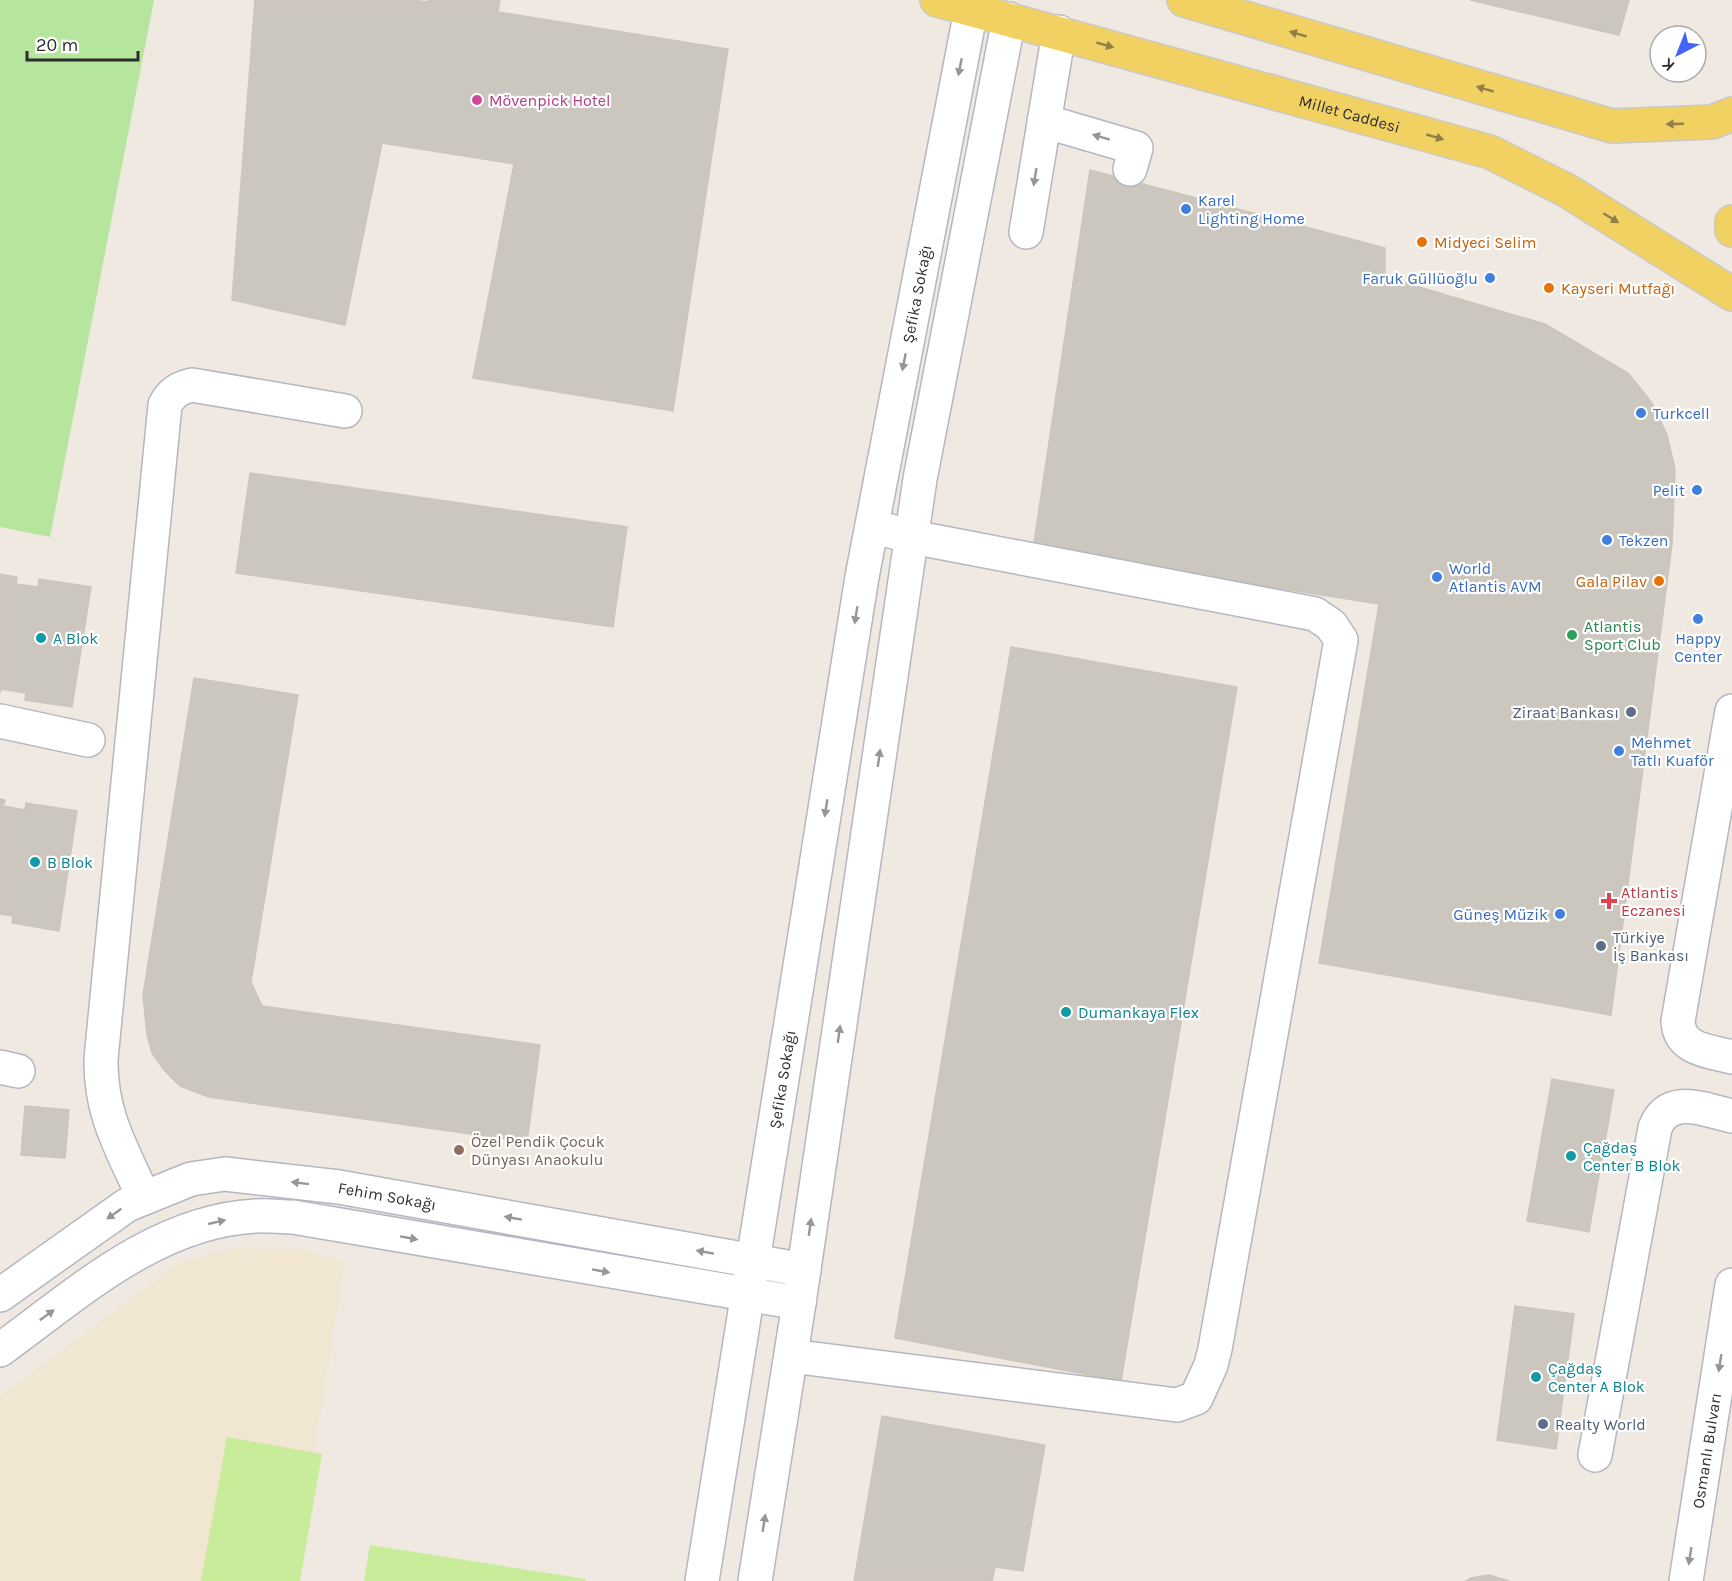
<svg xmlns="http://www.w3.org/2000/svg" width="1732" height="1581" font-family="Karla,sans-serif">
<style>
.education{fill:#f0e6d1}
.green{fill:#b6e59e}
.pitch{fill:#c9ec9a}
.building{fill:#cbc7bf;stroke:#cbc5ba;stroke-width:1.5}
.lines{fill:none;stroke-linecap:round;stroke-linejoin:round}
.minor-casing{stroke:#b4b7c1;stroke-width:36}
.major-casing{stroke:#c9c9c9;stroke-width:36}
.minor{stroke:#fff;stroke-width:33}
.major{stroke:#f2d163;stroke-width:33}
.oneway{fill:#908048}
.oneway2{fill:#969696}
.hotel-dot{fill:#d1479c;stroke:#fff;stroke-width:2}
.shop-dot{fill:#3f7fe0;stroke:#fff;stroke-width:2}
.food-dot{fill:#e8710a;stroke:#fff;stroke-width:2}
.leisure-dot{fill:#2e9e5b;stroke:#fff;stroke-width:2}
.culture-dot{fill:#0f9aa8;stroke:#fff;stroke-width:2}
.service-dot{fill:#5c6f8a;stroke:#fff;stroke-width:2}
.health-dot{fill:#e0444e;stroke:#fff;stroke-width:2}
.education-dot{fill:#8d6e63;stroke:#fff;stroke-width:2}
.labels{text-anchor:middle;stroke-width:4.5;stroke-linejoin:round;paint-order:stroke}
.hotel-label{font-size:16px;fill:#b23c85;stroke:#fff;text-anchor:start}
.street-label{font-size:16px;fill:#2e2e2e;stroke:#fff}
.shop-label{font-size:16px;fill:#366cbe;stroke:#fff;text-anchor:start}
.food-label{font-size:16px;fill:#c56008;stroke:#fff;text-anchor:start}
.leisure-label{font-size:16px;fill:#27864d;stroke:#fff;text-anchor:start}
.culture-label{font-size:16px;fill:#0d838f;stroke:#fff;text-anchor:start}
.service-label{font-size:16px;fill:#4e5e75;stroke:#fff;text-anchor:start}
.health-label{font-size:16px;fill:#be3a42;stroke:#fff;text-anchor:start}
.education-label{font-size:16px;fill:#785e54;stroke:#fff;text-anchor:start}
</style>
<rect width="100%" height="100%" fill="#efe9e1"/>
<path class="education" d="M 236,1248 L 307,1250 L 345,1262 L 293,1581 L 0,1581 L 0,1396 L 175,1266 L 206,1255 Z"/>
<path class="green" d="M 0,0 L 154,0 L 50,537 L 0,527 Z"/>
<g class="pitch">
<path d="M 227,1437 L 322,1454 L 300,1581 L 201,1581 Z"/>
<path d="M 370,1545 L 586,1579 L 586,1581 L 364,1581 Z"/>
</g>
<g class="building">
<path d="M 255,0 L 412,0 L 428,2 L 428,0 L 500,0 L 498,12 L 728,49 L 673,411 L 473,378 L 514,164 L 382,143 L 345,325 L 232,300 Z"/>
<path d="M 1470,0 L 1629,0 L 1619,35 Z"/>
<path d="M 1090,170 L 1385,248 L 1385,277 L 1545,324 L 1628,373 L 1652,403 L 1667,435 L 1675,469 L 1672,544 L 1611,1015 L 1319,963 L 1379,604 L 1033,549 Z"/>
<path d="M 250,473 L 627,527 L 613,627 L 236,573 Z"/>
<path d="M 0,574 L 17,577 L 16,584 L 38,587 L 39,579 L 91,587 L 72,707 L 25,700 L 26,693 L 1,689 L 0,693 Z"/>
<path d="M 1011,647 L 1237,687 L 1121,1381 L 895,1338 Z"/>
<path d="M 194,678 L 298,695 L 251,982 L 262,1006 L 540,1045 L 527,1142 L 209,1097 L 180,1086 L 164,1070 L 152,1053 L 147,1035 L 143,995 Z"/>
<path d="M 0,799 L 5,800 L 3,806 L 25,810 L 26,803 L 77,811 L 59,931 L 12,923 L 13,916 L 0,914 Z"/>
<path d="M 1552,1079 L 1614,1090 L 1589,1232 L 1527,1221 Z"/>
<path d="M 25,1106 L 69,1110 L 65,1158 L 21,1155 Z"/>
<path d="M 1515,1306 L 1574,1314 L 1556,1449 L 1497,1440 Z"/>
<path d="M 882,1416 L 1045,1445 L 1023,1571 L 995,1567 L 992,1581 L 854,1581 Z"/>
<path d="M 1489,1575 L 1509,1581 L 1466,1581 L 1471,1578 Z"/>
</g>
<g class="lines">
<g class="minor-casing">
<g id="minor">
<path d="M 1044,121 L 1136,148 L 1130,169"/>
<path d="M 1026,232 L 1059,32"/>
<path d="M 1732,711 L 1678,1021 C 1679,1050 1709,1051 1732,1057"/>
<path d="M 0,721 L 88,740"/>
<path d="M 0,1067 L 18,1071"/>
<path d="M 144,1198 C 122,1149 100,1114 101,1059 L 165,405 C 171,393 179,388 192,385 L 345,411"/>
<path id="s1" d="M 0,1295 L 127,1205 L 191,1179 L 225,1174 L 339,1187 L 804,1270"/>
<path d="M 0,1350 C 77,1294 156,1221 256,1216 C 268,1215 281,1217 293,1217 L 799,1303"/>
<path d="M 791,1356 L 1177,1405 L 1196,1398 L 1211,1365 L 1215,1349 L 1341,640 L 1331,625 L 1315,614 L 912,537 L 872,526"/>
<path d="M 1595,1455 L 1655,1128 C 1669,1093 1704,1110 1732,1116"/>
<path id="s2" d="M 702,1581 L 862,577 L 971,10"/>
<path d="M 755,1581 L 799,1303 L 920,479 L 1009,19"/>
<path id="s3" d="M 1686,1581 L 1732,1285"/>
</g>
</g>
<g class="major-casing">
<g id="major">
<path id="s4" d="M 937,0 L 1490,152 L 1566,190 L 1732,294"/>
<path d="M 1184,0 L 1612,126 L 1712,122 L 1732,114"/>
<path d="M 1732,222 L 1732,230"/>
</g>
</g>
<use href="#minor" class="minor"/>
<use href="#major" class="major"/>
</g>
<defs><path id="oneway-solid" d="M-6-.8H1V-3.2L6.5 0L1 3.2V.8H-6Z" transform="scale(1.5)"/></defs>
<g class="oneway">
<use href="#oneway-solid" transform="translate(1298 34) rotate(-164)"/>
<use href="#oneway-solid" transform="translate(1105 45) rotate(16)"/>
<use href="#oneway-solid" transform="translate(1485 89) rotate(-164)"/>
<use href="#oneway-solid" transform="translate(1675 124) rotate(178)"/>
<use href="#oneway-solid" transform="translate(1435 137) rotate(16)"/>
<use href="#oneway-solid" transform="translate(1611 218) rotate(32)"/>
</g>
<g class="oneway2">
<use href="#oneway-solid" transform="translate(960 67) rotate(101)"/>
<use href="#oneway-solid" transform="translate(1101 137) rotate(-164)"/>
<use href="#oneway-solid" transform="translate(1035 177) rotate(99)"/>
<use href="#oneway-solid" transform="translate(904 362) rotate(101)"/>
<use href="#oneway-solid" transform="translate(856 615) rotate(99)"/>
<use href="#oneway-solid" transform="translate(879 758) rotate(-82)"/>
<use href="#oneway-solid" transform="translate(826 808) rotate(99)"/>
<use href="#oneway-solid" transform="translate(839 1034) rotate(-82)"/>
<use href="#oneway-solid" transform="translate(300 1183) rotate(-173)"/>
<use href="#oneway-solid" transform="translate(114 1214) rotate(145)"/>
<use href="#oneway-solid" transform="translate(513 1218) rotate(-170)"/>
<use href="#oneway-solid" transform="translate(217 1222) rotate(-13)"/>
<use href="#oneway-solid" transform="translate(810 1227) rotate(-82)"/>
<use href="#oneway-solid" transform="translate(409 1238) rotate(10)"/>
<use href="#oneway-solid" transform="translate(705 1252) rotate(-170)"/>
<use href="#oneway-solid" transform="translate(601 1271) rotate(10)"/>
<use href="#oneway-solid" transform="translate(47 1315) rotate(-36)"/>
<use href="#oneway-solid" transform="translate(1720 1363) rotate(99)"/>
<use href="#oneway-solid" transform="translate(764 1523) rotate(-81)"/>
<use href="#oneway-solid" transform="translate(1690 1556) rotate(99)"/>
</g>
<circle class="hotel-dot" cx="477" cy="100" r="6"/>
<g class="shop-dot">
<circle cx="1186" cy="209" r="6"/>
<circle cx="1490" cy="278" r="6"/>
<circle cx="1641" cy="413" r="6"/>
<circle cx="1697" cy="490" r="6"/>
<circle cx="1607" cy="540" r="6"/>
<circle cx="1437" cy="577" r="6"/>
<circle cx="1698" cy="619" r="6"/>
<circle cx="1619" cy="751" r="6"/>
<circle cx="1560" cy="914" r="6"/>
</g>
<g class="food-dot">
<circle cx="1422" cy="242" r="6"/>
<circle cx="1549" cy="288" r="6"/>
<circle cx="1659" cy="581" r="6"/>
</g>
<circle class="leisure-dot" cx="1572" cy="635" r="6"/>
<g class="culture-dot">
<circle cx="41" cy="638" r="6"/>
<circle cx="35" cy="862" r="6"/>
<circle cx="1066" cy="1012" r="6"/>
<circle cx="1571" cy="1156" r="6"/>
<circle cx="1536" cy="1377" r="6"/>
</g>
<g class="service-dot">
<circle cx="1631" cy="712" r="6"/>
<circle cx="1601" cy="946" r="6"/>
<circle cx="1543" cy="1424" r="6"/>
</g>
<path class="health-dot" d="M1606 892h6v6h6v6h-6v6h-6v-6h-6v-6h6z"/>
<circle class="education-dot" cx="459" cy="1150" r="6"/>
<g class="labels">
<g class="hotel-label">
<text x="489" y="106">Mövenpick Hotel</text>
</g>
<g class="street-label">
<text dy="6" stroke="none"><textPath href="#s4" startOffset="428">Millet Caddesi</textPath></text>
<text dy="6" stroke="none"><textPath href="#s2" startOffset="1305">Şefika Sokağı</textPath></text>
<text dy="6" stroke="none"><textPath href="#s2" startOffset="508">Şefika Sokağı</textPath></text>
<text dy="6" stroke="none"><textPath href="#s1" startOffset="423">Fehim Sokağı</textPath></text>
<text dy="6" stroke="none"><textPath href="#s3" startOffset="132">Osmanlı Bulvarı</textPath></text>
</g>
<g class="shop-label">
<text x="1198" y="206">Karel<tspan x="1198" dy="18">Lighting Home</tspan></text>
<text x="1478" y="284" text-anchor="end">Faruk Güllüoğlu</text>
<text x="1653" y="419">Turkcell</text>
<text x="1685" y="496" text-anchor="end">Pelit</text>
<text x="1619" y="546">Tekzen</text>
<text x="1449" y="574">World<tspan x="1449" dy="18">Atlantis AVM</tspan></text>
<text x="1698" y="644" text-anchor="middle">Happy<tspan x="1698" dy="18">Center</tspan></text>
<text x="1631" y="748">Mehmet<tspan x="1631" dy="18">Tatlı Kuaför</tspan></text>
<text x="1548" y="920" text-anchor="end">Güneş Müzik</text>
</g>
<g class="food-label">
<text x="1434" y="248">Midyeci Selim</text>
<text x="1561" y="294">Kayseri Mutfağı</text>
<text x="1647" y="587" text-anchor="end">Gala Pilav</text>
</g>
<g class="leisure-label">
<text x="1584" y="632">Atlantis<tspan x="1584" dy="18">Sport Club</tspan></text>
</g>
<g class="culture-label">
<text x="53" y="644">A Blok</text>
<text x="47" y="868">B Blok</text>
<text x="1078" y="1018">Dumankaya Flex</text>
<text x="1583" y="1153">Çağdaş<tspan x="1583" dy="18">Center B Blok</tspan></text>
<text x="1548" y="1374">Çağdaş<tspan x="1548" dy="18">Center A Blok</tspan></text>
</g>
<g class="service-label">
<text x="1619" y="718" text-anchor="end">Ziraat Bankası</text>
<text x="1613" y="943">Türkiye<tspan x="1613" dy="18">İş Bankası</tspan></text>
<text x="1555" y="1430">Realty World</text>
</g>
<g class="health-label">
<text x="1621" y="898">Atlantis<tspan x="1621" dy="18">Eczanesi</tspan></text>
</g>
<g class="education-label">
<text x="471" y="1147">Özel Pendik Çocuk<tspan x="471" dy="18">Dünyası Anaokulu</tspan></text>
</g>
</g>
<g transform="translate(1678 54) rotate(222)"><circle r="28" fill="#ffffff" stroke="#ababab" stroke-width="1.5"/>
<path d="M0-4.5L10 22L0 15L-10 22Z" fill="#4264fb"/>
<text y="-9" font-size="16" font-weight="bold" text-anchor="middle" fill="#2e2e2e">K</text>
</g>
<path d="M27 51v9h111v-9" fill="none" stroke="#2e2e2e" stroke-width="3"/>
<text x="36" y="51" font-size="18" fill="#2e2e2e" stroke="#ffffff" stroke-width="4.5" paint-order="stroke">20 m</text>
</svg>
